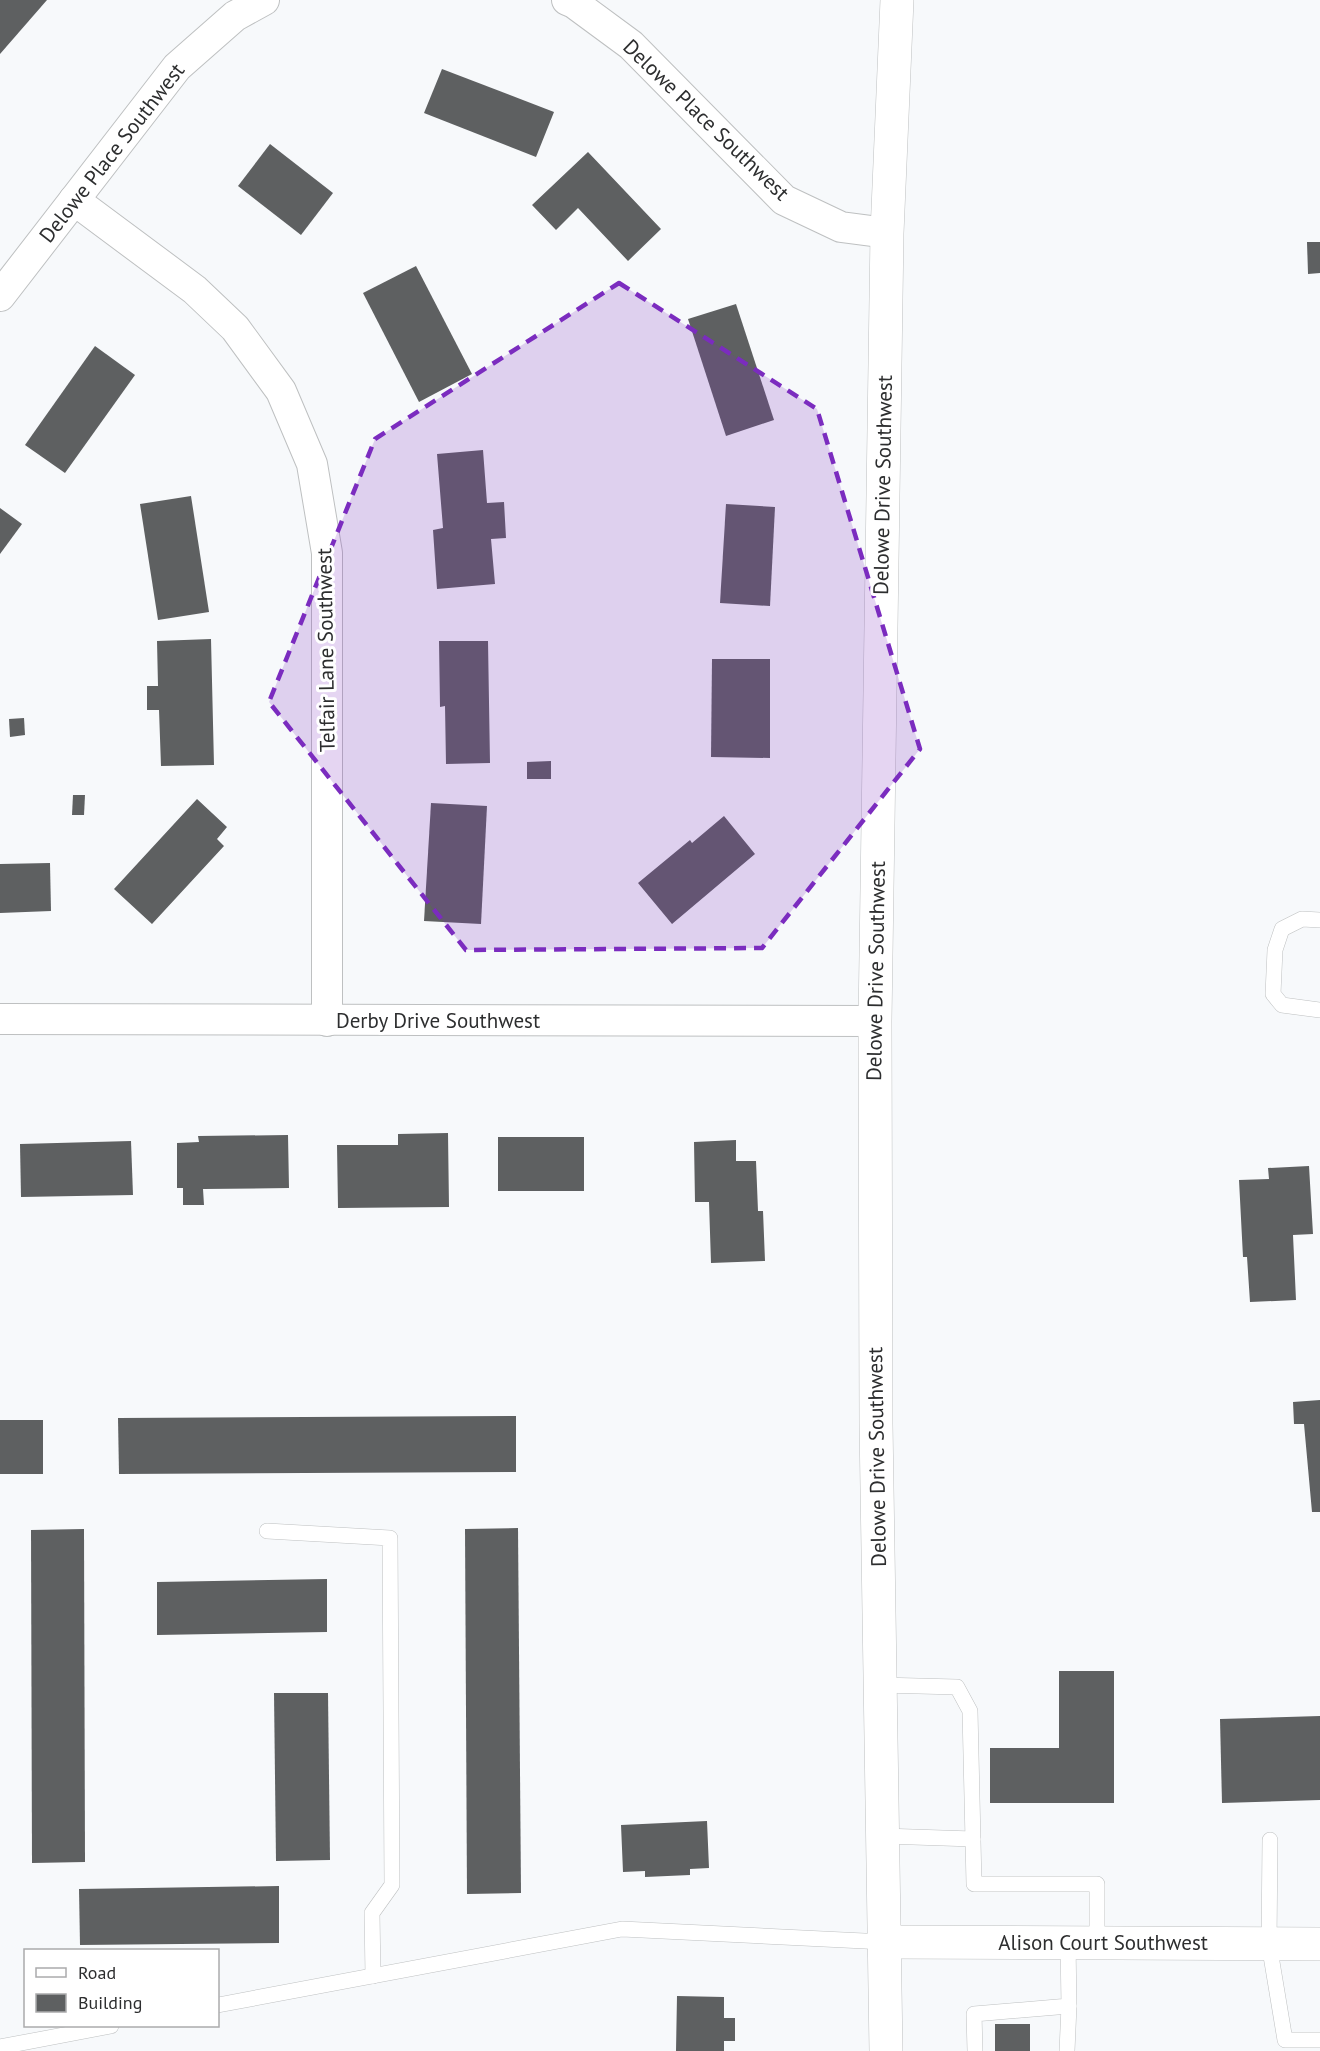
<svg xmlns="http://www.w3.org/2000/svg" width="1320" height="2051" font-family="'PT Sans',sans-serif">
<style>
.building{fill:#5e6061}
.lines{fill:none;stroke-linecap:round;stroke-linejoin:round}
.service-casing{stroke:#bec0c1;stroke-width:16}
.minor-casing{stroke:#bec0c1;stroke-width:32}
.tertiary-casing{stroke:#bec0c1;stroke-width:34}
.service{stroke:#fff;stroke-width:15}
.minor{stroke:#fff;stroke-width:30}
.tertiary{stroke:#fff;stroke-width:33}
.marked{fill:#7b2cbf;fill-opacity:0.2;stroke:#7b2cbf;stroke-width:4.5;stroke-dasharray:12 8;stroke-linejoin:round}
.labels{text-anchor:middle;stroke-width:6;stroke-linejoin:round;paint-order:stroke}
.street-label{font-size:21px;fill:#2d2e2f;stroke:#fff}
</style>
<rect width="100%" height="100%" fill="#f7f9fb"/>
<g class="building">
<path d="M 0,0 L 47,0 L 0,54 Z"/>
<path d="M 442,69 L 554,112 L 536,157 L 424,113 Z"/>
<path d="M 270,144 L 333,193 L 301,235 L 238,186 Z"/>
<path d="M 588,152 L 661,229 L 628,261 L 578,208 L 556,230 L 532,205 Z"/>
<path d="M 1307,242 L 1320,242 L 1320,273 L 1308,274 Z"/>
<path d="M 416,266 L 472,374 L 419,402 L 363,293 Z"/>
<path d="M 736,304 L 774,420 L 726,436 L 688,319 Z"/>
<path d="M 95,346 L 135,375 L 65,473 L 25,445 Z"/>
<path d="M 483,450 L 487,503 L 504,502 L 506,538 L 491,539 L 495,584 L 437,589 L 433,530 L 443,528 L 437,454 Z"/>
<path d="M 191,496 L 209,612 L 158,620 L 140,504 Z"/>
<path d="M 726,504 L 775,507 L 770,606 L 720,603 Z"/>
<path d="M 0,508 L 22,524 L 0,554 Z"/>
<path d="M 211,639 L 214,765 L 161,766 L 159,710 L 147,710 L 147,686 L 158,686 L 157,641 Z"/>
<path d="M 439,641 L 488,641 L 490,763 L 446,764 L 445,706 L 440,707 Z"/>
<path d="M 712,659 L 770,659 L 770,758 L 711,757 Z"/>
<path d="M 24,718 L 25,735 L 10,737 L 9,719 Z"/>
<path d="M 551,761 L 551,779 L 527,779 L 527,762 Z"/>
<path d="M 73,795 L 85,795 L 84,815 L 72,815 Z"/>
<path d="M 197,799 L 227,827 L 217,839 L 224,846 L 152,924 L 114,889 Z"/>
<path d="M 431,803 L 487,806 L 481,924 L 424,921 Z"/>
<path d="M 724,816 L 755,854 L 672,924 L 638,883 L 690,840 L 692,843 Z"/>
<path d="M 50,863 L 51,911 L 0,913 L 0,864 Z"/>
<path d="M 448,1133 L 449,1207 L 338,1208 L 337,1145 L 398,1145 L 398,1134 Z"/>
<path d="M 288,1135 L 289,1188 L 203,1189 L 204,1205 L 183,1205 L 183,1188 L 177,1188 L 177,1143 L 199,1142 L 198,1136 Z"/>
<rect x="498" y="1137" width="86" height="54"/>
<path d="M 736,1140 L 736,1161 L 756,1161 L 758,1211 L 763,1211 L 765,1261 L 711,1263 L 709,1202 L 695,1202 L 694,1142 Z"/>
<path d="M 131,1141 L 133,1195 L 21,1197 L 20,1144 Z"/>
<path d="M 1309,1166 L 1313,1234 L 1293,1235 L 1296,1300 L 1250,1302 L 1247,1257 L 1243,1257 L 1239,1180 L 1269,1179 L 1268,1168 Z"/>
<path d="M 1320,1400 L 1320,1512 L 1312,1512 L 1304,1424 L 1294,1424 L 1293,1402 Z"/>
<path d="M 516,1416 L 516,1472 L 119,1474 L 118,1418 Z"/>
<rect x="0" y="1420" width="43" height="54"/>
<path d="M 518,1528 L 521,1893 L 467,1894 L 465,1529 Z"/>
<path d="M 84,1529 L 85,1862 L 32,1863 L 31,1530 Z"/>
<path d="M 327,1579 L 327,1632 L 157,1635 L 157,1582 Z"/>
<path d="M 1059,1671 L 1114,1671 L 1114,1803 L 990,1803 L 990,1748 L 1059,1748 Z"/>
<path d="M 274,1693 L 328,1693 L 330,1860 L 276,1861 Z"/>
<path d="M 1320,1716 L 1320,1800 L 1222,1803 L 1220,1719 Z"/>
<path d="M 707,1821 L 709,1868 L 690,1869 L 690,1875 L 645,1877 L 645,1871 L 623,1872 L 621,1825 Z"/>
<path d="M 279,1886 L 279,1943 L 80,1945 L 79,1889 Z"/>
<path d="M 677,1996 L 724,1997 L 724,2018 L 735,2018 L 735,2041 L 724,2041 L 724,2051 L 676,2051 Z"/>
<rect x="995" y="2024" width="35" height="27"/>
</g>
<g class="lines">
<g class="service-casing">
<g id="service">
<path d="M 1320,920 L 1302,919 L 1282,929 L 1275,950 L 1273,994 L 1282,1005 L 1320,1010"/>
<path d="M 267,1531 L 390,1538 L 392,1885 L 372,1913 L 373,1976"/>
<path d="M 880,1685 L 957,1687 L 970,1711 L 974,1884 L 1097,1884 L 1097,1943"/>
<path d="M 883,1836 L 973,1839"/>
<path d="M 1270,1840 L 1269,1944 L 1285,2040 L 1320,2040"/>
<path d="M 218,2005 L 622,1929 L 885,1942"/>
<path d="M 0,2047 L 111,2026"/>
<path d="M 975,2051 L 974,2014 L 1069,2006 L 1068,1943"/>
<path d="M 1067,2051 L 1069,2006"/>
</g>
</g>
<g class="minor-casing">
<g id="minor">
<path d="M 567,0 L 574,3 L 631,45 L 784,200 L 841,227 L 887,233"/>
<path d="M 74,200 L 195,290 L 235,328 L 281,391 L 312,464 L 327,553 L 327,1021"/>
<path d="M 0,296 L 177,67 L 235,16 L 264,0"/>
<path d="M 0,1019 L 875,1021"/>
</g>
</g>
<g class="tertiary-casing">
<g id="tertiary">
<path d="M 885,1942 L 1320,1944"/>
<path d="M 886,2051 L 876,1424 L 875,1021 L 887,233 L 897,0"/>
</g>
</g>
<use href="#service" class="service"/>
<use href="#minor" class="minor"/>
<use href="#tertiary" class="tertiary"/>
</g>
<path class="marked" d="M 619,283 L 817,409 L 920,749 L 762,948 L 466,950 L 269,702 L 375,439 Z"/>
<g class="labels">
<g class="street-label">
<text transform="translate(706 120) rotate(44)" y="7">Delowe Place Southwest</text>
<text transform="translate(112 153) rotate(-52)" y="7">Delowe Place Southwest</text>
<text transform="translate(883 485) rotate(-89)" y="7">Delowe Drive Southwest</text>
<text transform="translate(326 650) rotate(-91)" y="7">Telfair Lane Southwest</text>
<text transform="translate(876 971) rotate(-89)" y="7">Delowe Drive Southwest</text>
<text x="438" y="1028">Derby Drive Southwest</text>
<text transform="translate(877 1457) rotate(-91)" y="7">Delowe Drive Southwest</text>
<text x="1103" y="1950">Alison Court Southwest</text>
</g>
</g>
<rect x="24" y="1949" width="195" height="78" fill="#ffffff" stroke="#ababac" stroke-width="1.5"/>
<rect x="36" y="1968" width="30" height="9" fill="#ffffff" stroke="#ababac" stroke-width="1.5"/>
<text x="78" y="1979" font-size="18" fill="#2d2e2f">Road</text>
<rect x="36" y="1994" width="30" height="18" fill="#5e6061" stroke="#ababac" stroke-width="1.5"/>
<text x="78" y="2009" font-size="18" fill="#2d2e2f">Building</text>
</svg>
